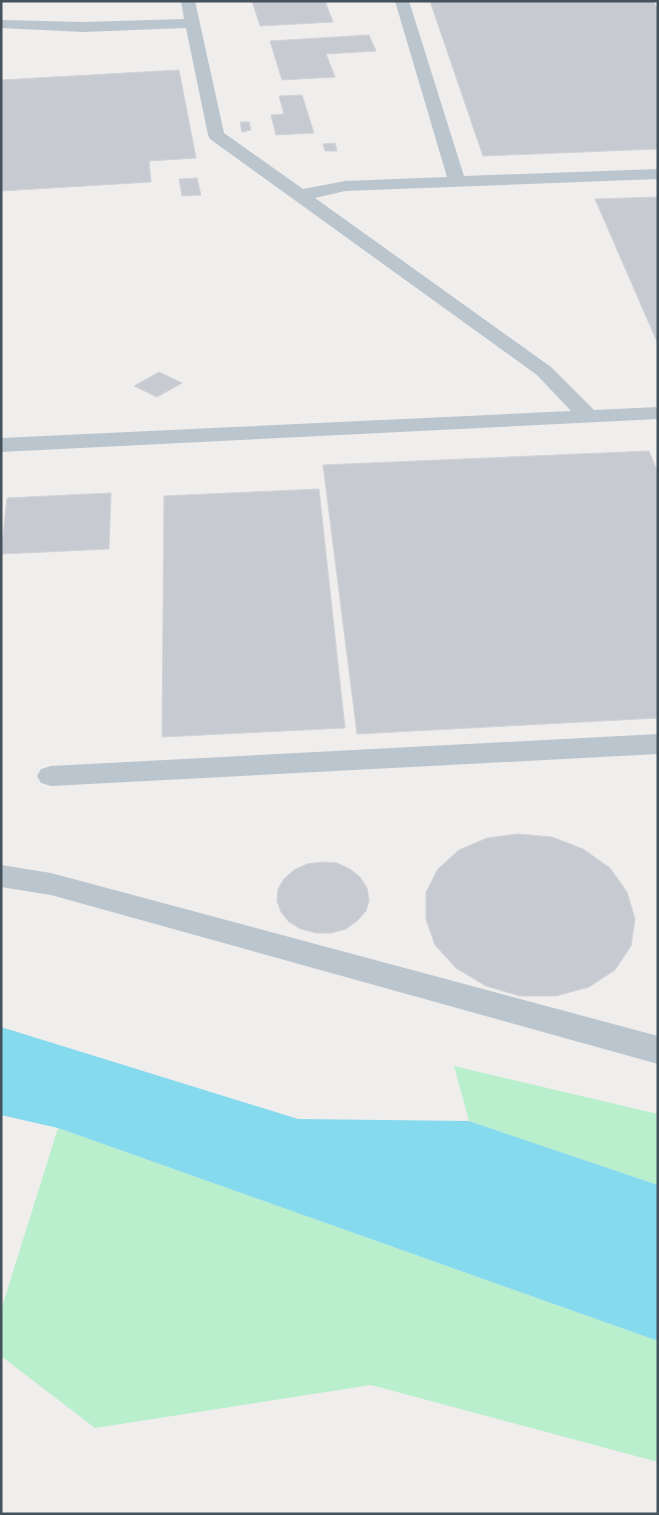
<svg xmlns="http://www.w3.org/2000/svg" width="659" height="1515" font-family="'Work Sans',sans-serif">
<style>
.green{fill:#b9efcd}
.water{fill:#85daee}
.building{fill:#c7cad0;stroke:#d1d3d9}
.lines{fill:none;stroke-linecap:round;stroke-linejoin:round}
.minor{fill:#bbc5cd;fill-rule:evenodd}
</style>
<rect width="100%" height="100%" fill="#f0eded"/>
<g class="green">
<path d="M 454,1066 L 658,1114 L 658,1185 L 469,1121 Z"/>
<path d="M 58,1128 L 658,1341 L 658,1462 L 371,1385 L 95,1428 L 1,1356 L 1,1310 Z"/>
</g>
<path class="water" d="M 1,1027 L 298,1119 L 469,1121 L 658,1185 L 658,1341 L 58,1128 L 1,1115 Z"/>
<g class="building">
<path d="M 252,1 L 325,1 L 333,22 L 260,26 Z"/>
<path d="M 430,1 L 653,1 L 658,9 L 658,149 L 483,156 Z"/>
<path d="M 369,35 L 376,51 L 326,54 L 335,77 L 282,80 L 270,41 Z"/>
<path d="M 179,70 L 196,158 L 149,161 L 151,182 L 1,191 L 1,80 Z"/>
<path d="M 302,95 L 314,133 L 276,135 L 271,115 L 284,114 L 279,96 Z"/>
<path d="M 240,122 L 249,122 L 251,130 L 242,132 Z"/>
<path d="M 335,143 L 337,151 L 325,151 L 323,144 Z"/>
<path d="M 197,178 L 201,195 L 182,196 L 179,179 Z"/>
<path d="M 658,197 L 658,344 L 595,199 Z"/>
<path d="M 159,372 L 182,383 L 157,397 L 134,386 Z"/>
<path d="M 649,451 L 658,473 L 658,718 L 357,734 L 323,465 Z"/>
<path d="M 319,489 L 345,728 L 162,737 L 164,496 Z"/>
<path d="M 111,493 L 109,549 L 1,554 L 7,498 Z"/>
<path d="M 518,834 L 552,837 L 583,849 L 610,868 L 627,892 L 635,919 L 631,946 L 615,970 L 589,987 L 556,996 L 520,996 L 486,986 L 456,968 L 435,945 L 426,919 L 426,892 L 438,869 L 459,850 L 487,838 Z"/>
<path d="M 322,862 L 337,863 L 350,869 L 360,877 L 367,888 L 369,900 L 366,911 L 357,921 L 346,929 L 331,933 L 316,933 L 301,929 L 289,922 L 281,912 L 277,901 L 278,889 L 284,879 L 294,870 L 307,864 Z"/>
</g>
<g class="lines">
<g class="minor">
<path d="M 181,1 L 195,1 L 224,133 L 303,189 L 345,181 L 447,177 L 395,1 L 409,1 L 464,176 L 658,169 L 658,179 L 345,191 L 315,198 L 551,367 L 594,410 L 658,407 L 658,419 L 1,452 L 1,438 L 571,411 L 537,375 L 210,139 L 208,135 L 186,28 L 83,32 L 1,28 L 1,20 L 83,22 L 184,19 Z"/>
<path d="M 658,734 L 658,754 L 51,786 L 41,783 L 37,776 L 41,769 L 51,766 Z"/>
<path d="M 1,865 L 51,873 L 658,1036 L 658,1064 L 51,895 L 1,887 Z"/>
</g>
</g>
<rect width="659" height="1515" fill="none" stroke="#45515b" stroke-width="5"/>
</svg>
